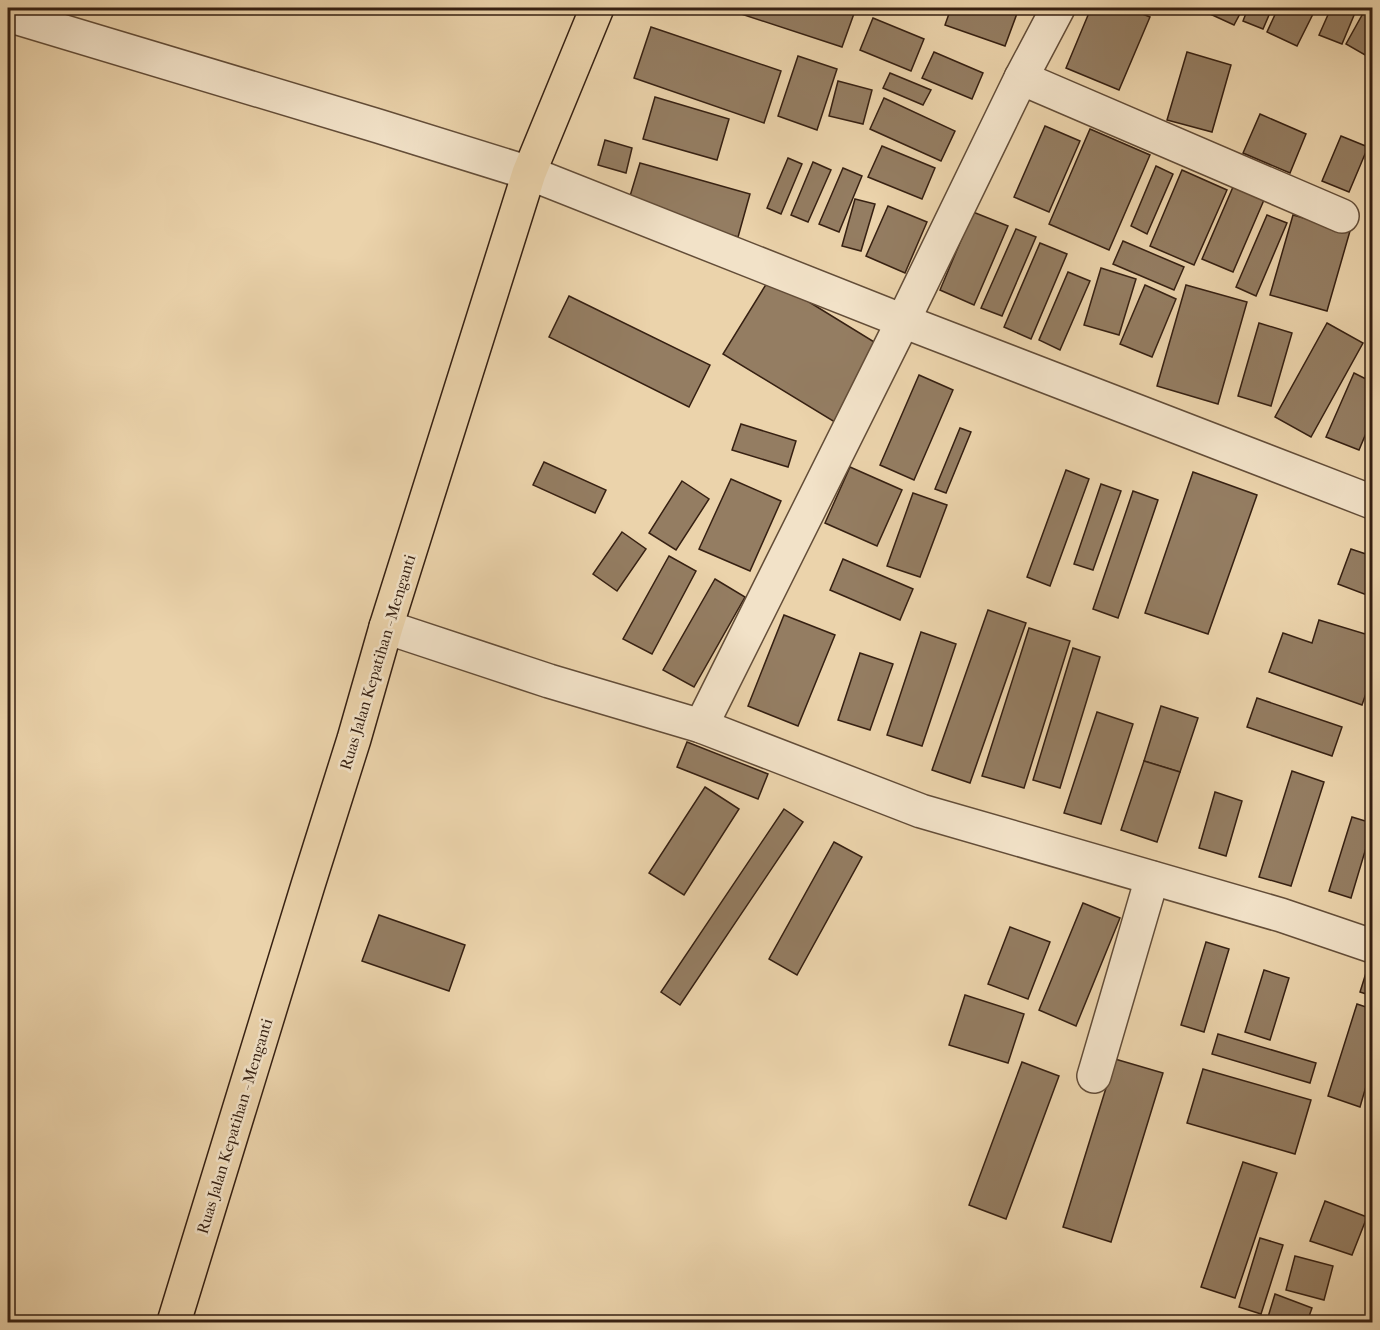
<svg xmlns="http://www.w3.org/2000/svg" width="1380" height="1330" font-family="'IM FELL French Canon',serif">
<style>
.building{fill:#947d62;stroke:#362012;stroke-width:1.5}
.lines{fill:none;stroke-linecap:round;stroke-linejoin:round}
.minor-casing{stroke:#634d38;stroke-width:36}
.major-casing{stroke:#362012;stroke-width:36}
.minor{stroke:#f2e2c8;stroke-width:33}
.major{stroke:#ebd3ab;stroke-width:33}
.labels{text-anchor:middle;stroke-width:5;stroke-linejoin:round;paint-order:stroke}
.street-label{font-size:16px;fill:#362012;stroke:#f2e2c8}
</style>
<rect width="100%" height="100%" fill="#ebd3ab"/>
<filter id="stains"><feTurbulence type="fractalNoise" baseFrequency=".00333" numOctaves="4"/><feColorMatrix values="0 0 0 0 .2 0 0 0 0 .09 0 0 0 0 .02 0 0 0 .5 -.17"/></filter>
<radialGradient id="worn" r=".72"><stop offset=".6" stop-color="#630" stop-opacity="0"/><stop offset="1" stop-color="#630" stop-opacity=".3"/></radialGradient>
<g class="building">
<path d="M 723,8 L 856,8 L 842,47 Z"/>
<path d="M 951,8 L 1019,8 L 1005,46 L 945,25 Z"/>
<path d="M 1091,8 L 1128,8 L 1150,17 L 1119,90 L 1066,68 Z"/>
<path d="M 1197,8 L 1243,8 L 1234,25 Z"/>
<path d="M 1248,8 L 1272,8 L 1263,29 L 1243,21 Z"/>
<path d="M 1278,8 L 1316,8 L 1297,46 L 1267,32 Z"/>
<path d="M 1331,8 L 1357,8 L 1342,44 L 1319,35 Z"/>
<path d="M 1366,8 L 1372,8 L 1372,59 L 1346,44 Z"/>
<path d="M 873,18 L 924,39 L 911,71 L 860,50 Z"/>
<path d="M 651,27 L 781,71 L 764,123 L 634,78 Z"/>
<path d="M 934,52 L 983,73 L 972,99 L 922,78 Z"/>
<path d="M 1187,52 L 1231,65 L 1212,132 L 1167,120 Z"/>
<path d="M 798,56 L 837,69 L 817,130 L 778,116 Z"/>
<path d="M 890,73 L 931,90 L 923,105 L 883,88 Z"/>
<path d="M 838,81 L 872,90 L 863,124 L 829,116 Z"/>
<path d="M 655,97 L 729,119 L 717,160 L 643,139 Z"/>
<path d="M 884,98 L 955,131 L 941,161 L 870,129 Z"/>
<path d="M 1260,114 L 1306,134 L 1290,173 L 1243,153 Z"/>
<path d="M 1045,126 L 1080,141 L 1049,212 L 1014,197 Z"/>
<path d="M 1090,129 L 1150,155 L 1109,250 L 1049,224 Z"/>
<path d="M 1341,136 L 1368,147 L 1349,192 L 1322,181 Z"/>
<path d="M 605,140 L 632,148 L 626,173 L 598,165 Z"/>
<path d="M 882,146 L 935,168 L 922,199 L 868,177 Z"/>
<path d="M 788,158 L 802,164 L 781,214 L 767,208 Z"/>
<path d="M 813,162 L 831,170 L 808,222 L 791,215 Z"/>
<path d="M 640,163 L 750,194 L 738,237 L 627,206 Z"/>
<path d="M 1156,166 L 1173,174 L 1147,234 L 1131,226 Z"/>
<path d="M 843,168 L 862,176 L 839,232 L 819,224 Z"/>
<path d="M 1182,170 L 1227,190 L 1194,265 L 1150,246 Z"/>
<path d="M 1233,187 L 1264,200 L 1233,272 L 1202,259 Z"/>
<path d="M 855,199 L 875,204 L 861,251 L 842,246 Z"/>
<path d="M 888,206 L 927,222 L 905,273 L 866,256 Z"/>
<path d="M 973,212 L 1008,226 L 974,305 L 940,290 Z"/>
<path d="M 1267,215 L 1287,223 L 1256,296 L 1236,287 Z"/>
<path d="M 1293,215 L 1350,231 L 1327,311 L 1270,295 Z"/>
<path d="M 1016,229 L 1036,237 L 1002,316 L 981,308 Z"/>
<path d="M 1123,241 L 1184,267 L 1174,290 L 1113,264 Z"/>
<path d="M 1040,243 L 1067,254 L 1031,339 L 1004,327 Z"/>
<path d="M 1101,268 L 1136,279 L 1119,335 L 1084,325 Z"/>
<path d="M 1068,272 L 1090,281 L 1060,350 L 1039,340 Z"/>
<path d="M 770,278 L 884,348 L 838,424 L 723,354 Z"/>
<path d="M 1145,285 L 1176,299 L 1152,357 L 1120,344 Z"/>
<path d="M 1186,285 L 1247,302 L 1218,404 L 1157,386 Z"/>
<path d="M 569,296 L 710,365 L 689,407 L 549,337 Z"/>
<path d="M 1259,323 L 1292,333 L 1271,406 L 1238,396 Z"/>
<path d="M 1327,323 L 1363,343 L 1311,437 L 1275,417 Z"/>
<path d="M 1354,373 L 1372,382 L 1372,419 L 1359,450 L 1326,437 Z"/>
<path d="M 919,375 L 953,390 L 914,480 L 880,465 Z"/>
<path d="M 741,424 L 796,441 L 788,467 L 732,450 Z"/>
<path d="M 960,428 L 971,432 L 946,493 L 935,489 Z"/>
<path d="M 544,462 L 606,490 L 595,513 L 533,485 Z"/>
<path d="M 850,467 L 902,490 L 877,546 L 825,523 Z"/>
<path d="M 1066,470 L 1089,479 L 1050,586 L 1027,577 Z"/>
<path d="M 1193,472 L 1257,495 L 1208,634 L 1145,613 Z"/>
<path d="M 731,479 L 781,501 L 750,571 L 699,549 Z"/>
<path d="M 682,481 L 709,499 L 676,550 L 649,533 Z"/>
<path d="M 1101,484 L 1121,491 L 1093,570 L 1074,564 Z"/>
<path d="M 1133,491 L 1158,500 L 1118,618 L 1093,609 Z"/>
<path d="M 913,493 L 947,505 L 920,577 L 887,566 Z"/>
<path d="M 622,532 L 646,549 L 617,591 L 593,574 Z"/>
<path d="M 1351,549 L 1372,556 L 1372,597 L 1338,584 Z"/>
<path d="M 669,556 L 696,571 L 652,654 L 623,639 Z"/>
<path d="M 843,559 L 913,589 L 900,620 L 830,590 Z"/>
<path d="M 715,579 L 745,597 L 694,687 L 663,670 Z"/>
<path d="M 988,610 L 1026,623 L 970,783 L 932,770 Z"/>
<path d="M 784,615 L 835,635 L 798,726 L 748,706 Z"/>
<path d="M 1319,620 L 1372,636 L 1372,676 L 1362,705 L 1269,672 L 1283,633 L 1312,643 Z"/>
<path d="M 1029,628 L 1070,641 L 1024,788 L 982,776 Z"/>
<path d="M 921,632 L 956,644 L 922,746 L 887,735 Z"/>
<path d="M 1073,648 L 1100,657 L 1060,788 L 1033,780 Z"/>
<path d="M 860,653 L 893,664 L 870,730 L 838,720 Z"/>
<path d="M 1257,698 L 1342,727 L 1332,756 L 1247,727 Z"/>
<path d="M 1161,706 L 1198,718 L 1180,772 L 1144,761 Z"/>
<path d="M 1097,712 L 1133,724 L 1101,824 L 1064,813 Z"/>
<path d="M 687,742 L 768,774 L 758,799 L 677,767 Z"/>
<path d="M 1144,761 L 1180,772 L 1157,842 L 1121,830 Z"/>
<path d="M 1292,771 L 1324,782 L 1291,886 L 1259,877 Z"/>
<path d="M 705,787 L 739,809 L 684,895 L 649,873 Z"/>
<path d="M 1215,792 L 1242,801 L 1226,856 L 1199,848 Z"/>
<path d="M 784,809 L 803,822 L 680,1005 L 661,992 Z"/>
<path d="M 1352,817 L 1372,823 L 1372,828 L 1351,898 L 1329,891 Z"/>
<path d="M 834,842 L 862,857 L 797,975 L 769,959 Z"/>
<path d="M 1083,903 L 1120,918 L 1076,1026 L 1039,1010 Z"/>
<path d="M 379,915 L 465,945 L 449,991 L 362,961 Z"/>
<path d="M 1010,927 L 1050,942 L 1028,999 L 988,984 Z"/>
<path d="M 1206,942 L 1229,949 L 1204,1032 L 1181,1025 Z"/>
<path d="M 1371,957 L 1372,957 L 1372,996 L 1360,992 Z"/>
<path d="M 1264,970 L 1289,978 L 1270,1040 L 1245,1032 Z"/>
<path d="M 965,995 L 1024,1014 L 1008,1063 L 949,1045 Z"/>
<path d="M 1357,1004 L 1372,1009 L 1372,1066 L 1360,1107 L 1328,1096 Z"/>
<path d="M 1218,1034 L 1316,1063 L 1310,1083 L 1212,1054 Z"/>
<path d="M 1115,1059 L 1163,1073 L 1111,1242 L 1063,1227 Z"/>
<path d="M 1022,1062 L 1059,1076 L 1006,1219 L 969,1205 Z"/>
<path d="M 1203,1069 L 1311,1100 L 1295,1154 L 1187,1123 Z"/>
<path d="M 1243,1162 L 1277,1173 L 1235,1298 L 1201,1287 Z"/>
<path d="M 1325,1201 L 1367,1217 L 1352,1255 L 1310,1241 Z"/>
<path d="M 1260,1238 L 1283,1245 L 1261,1314 L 1239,1307 Z"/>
<path d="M 1295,1256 L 1333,1266 L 1324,1300 L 1286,1290 Z"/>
<path d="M 1275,1294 L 1312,1308 L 1307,1322 L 1284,1322 L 1268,1317 Z"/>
</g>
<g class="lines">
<g class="minor-casing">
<g id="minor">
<path d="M 8,15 L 378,126 L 529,173 L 903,321 L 1372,502"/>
<path d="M 1021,78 L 1342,216"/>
<path d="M 386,627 L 549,681 L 701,726 L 921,811 L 1281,915 L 1372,946"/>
<path d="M 701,726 L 903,321 L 1021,78 L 1058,8"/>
<path d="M 1094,1076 L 1152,878"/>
</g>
</g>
<g class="major-casing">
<path id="major" d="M 174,1322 L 308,885 L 354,739 L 386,627 L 529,173 L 597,8"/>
</g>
<use href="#minor" class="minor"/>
<use href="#major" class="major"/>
</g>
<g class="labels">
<g class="street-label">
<text transform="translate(377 662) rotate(-73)" y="6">Ruas Jalan Kepatihan - Menganti</text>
<text transform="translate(234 1126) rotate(-73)" y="6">Ruas Jalan Kepatihan - Menganti</text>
</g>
</g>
<rect width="1380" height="1330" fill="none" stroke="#ebd3ab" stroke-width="30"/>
<rect x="9" y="9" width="1362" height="1312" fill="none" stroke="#362012" stroke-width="3"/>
<rect x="15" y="15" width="1350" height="1300" fill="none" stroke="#362012" stroke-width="1.5"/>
<rect width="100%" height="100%" filter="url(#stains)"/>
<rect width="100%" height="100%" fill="url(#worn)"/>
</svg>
